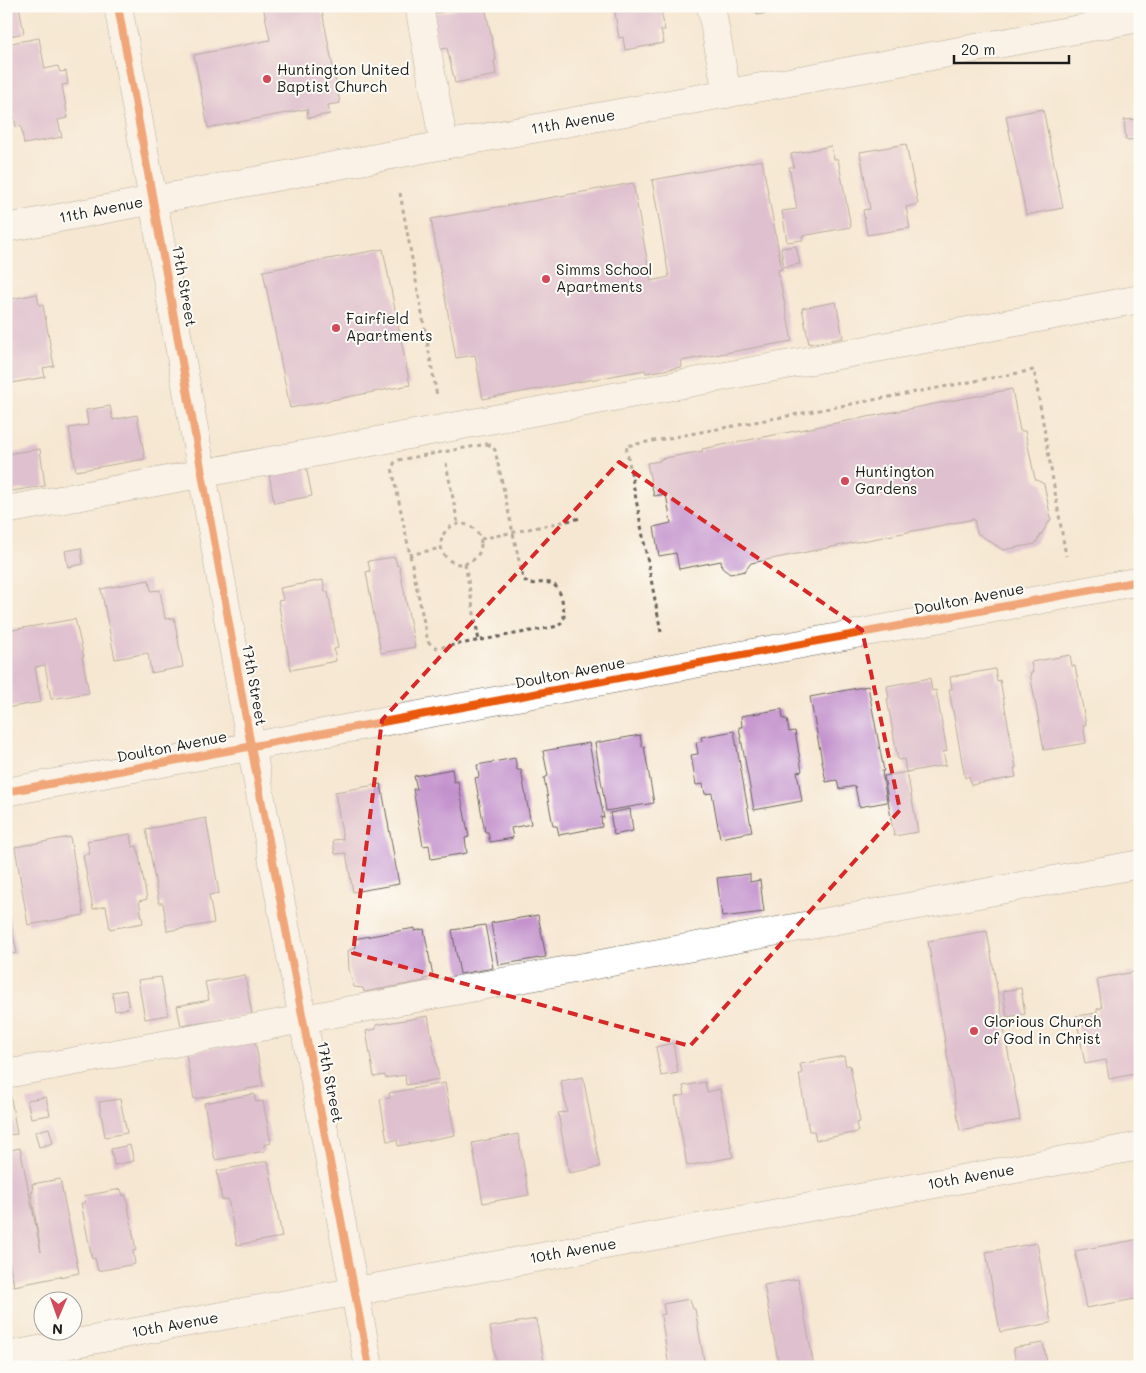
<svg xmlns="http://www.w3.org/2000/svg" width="1146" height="1373" font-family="Mali,sans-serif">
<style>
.building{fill:#c290cc}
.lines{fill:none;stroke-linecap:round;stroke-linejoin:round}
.minor-casing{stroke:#68635c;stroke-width:29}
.path{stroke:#68635c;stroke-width:3;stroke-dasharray:4 4;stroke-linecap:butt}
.minor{stroke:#fff;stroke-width:28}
.cycleway-casing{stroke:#fdfcf7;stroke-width:11}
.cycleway{stroke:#e8590c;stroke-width:8}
.marked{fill:none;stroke:#d62828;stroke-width:4;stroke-dasharray:10 6;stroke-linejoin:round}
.poi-dot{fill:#d1495b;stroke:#fdfcf7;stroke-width:2}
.labels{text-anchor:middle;stroke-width:4;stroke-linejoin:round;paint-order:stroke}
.poi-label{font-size:15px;fill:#1c1c1c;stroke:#fdfcf7;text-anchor:start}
.street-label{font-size:15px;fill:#1c1c1c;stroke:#fdfcf7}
</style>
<rect width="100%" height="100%" fill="#fdfcf7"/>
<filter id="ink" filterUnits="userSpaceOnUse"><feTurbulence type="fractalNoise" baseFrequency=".02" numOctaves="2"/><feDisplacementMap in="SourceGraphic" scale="10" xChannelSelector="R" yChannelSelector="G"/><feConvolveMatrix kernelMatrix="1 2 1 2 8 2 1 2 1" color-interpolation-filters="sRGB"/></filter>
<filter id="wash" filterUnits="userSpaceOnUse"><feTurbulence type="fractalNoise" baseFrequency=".0096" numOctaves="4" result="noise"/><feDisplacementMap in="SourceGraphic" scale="20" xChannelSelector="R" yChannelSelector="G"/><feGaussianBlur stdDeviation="1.12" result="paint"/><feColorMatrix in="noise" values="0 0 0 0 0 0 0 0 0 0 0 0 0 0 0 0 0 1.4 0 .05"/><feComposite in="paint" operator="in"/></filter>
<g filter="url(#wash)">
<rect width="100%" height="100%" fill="#f6e7d2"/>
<g id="blocks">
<g class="building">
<path d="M 19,6 L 24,33 L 6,37 L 6,8 Z"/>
<path d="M 263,6 L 321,6 L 340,103 L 328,105 L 330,114 L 308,118 L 307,109 L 208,128 L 194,55 L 270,40 Z"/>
<path d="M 474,6 L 485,6 L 496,60 L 494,61 L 496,75 L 455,83 L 447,48 L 438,50 L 431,14 Z"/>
<path d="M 614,6 L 660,6 L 665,30 L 661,30 L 664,43 L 625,50 L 623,37 L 619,38 Z"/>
<path d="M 756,6 L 802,6 L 802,7 L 757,15 Z"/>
<path d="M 39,38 L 45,69 L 58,66 L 60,72 L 66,71 L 68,84 L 62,85 L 68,118 L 58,120 L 62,137 L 24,144 L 21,126 L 16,127 L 6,75 L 6,44 Z"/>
<path d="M 1043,109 L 1063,208 L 1026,215 L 1006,116 Z"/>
<path d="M 1140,119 L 1140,139 L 1126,140 L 1124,120 Z"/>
<path d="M 906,144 L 918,204 L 906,207 L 910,228 L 867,235 L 863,210 L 870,209 L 860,152 Z"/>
<path d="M 831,146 L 834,159 L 838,159 L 851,227 L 802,236 L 803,240 L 787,242 L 782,211 L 797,209 L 789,167 L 794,167 L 791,154 Z"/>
<path d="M 762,160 L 782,269 L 778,270 L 792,341 L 681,361 L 682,367 L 646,373 L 645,370 L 483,399 L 475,355 L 456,358 L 431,219 L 633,183 L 651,281 L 669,277 L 652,180 Z"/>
<path d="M 796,246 L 800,264 L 784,267 L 781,248 Z"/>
<path d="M 383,249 L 410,385 L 290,408 L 263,271 Z"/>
<path d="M 37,294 L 39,305 L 43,305 L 54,366 L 43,368 L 45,377 L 6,384 L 6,300 Z"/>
<path d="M 836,302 L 843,338 L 809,344 L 802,308 Z"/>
<path d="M 1012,389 L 1020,431 L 1025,431 L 1035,479 L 1044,484 L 1051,519 L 1035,544 L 1003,550 L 977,533 L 974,519 L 751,563 L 745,571 L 730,574 L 722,568 L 721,561 L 679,569 L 676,553 L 659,556 L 654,527 L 671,523 L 666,494 L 654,496 L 647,463 L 660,461 L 660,459 L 703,451 L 702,449 Z"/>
<path d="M 110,406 L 113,420 L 137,415 L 145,459 L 76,471 L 69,428 L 88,425 L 86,410 Z"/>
<path d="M 40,449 L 45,486 L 11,491 L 6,454 Z"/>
<path d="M 306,466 L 312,496 L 274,503 L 269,474 Z"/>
<path d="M 81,548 L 83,564 L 68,567 L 65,551 Z"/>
<path d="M 395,557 L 397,566 L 399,565 L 415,647 L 381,653 L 366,572 L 370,571 L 368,561 Z"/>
<path d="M 149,580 L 151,591 L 160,590 L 165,619 L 174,618 L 183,667 L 151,673 L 148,653 L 115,659 L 101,589 Z"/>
<path d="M 323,580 L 325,592 L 328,592 L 338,648 L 334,649 L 336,661 L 291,670 L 278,601 L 283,600 L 280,588 Z"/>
<path d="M 75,619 L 84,657 L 82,657 L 89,693 L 51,699 L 45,665 L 35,667 L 41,702 L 6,708 L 6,631 Z"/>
<path d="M 1070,655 L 1072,666 L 1075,666 L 1086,725 L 1083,725 L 1086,743 L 1044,750 L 1030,673 L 1033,673 L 1031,662 Z"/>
<path d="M 995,669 L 997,681 L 1000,680 L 1016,768 L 1014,768 L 1016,777 L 971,785 L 969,776 L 965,778 L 949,689 L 952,689 L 950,677 Z"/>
<path d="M 930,678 L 932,691 L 936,690 L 947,751 L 943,752 L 946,765 L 906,772 L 904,759 L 898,760 L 887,699 L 889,699 L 887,686 Z"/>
<path d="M 868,686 L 884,771 L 882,771 L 887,802 L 859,807 L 855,786 L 839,789 L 837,780 L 826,782 L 810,697 Z"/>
<path d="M 782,709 L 783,719 L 787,719 L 789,732 L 795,731 L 802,771 L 797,772 L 802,801 L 754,810 L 739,727 L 742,727 L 741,716 Z"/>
<path d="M 734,731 L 752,832 L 720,838 L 712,793 L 705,794 L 703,784 L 696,785 L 691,755 L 698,754 L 696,742 L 702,741 L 701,737 Z"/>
<path d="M 640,735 L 642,747 L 644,746 L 654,803 L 606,811 L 595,743 Z"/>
<path d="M 589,743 L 604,818 L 601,817 L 602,827 L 559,835 L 557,826 L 553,826 L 544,778 L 548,776 L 543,751 Z"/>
<path d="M 515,758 L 517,770 L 521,770 L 531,824 L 511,828 L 513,838 L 490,842 L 488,832 L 485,832 L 475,778 L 479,777 L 477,765 Z"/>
<path d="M 452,769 L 454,782 L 458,781 L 469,837 L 465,838 L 467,853 L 431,859 L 429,845 L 423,846 L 413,789 L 417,789 L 414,776 Z"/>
<path d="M 907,772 L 918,832 L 894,836 L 884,776 Z"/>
<path d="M 381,784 L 399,884 L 353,892 L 346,853 L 335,854 L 333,840 L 343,839 L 335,792 Z"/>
<path d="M 630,809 L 633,831 L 614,835 L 610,813 Z"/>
<path d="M 206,818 L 219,893 L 209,895 L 214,923 L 167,931 L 163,903 L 159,903 L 146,829 Z"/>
<path d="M 130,834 L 132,847 L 137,846 L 147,899 L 139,901 L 143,923 L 110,929 L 106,906 L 93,909 L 83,855 L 90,854 L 87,841 Z"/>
<path d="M 70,837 L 84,915 L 28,925 L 15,847 Z"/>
<path d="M 750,874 L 750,882 L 760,880 L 764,912 L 722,917 L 717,878 Z"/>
<path d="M 6,900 L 17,953 L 6,955 Z"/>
<path d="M 538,915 L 546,957 L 498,965 L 491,923 Z"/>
<path d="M 485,925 L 493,968 L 460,974 L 452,930 Z"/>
<path d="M 415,928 L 415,931 L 424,929 L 433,977 L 424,979 L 425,981 L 364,992 L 363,988 L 354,987 L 349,970 L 348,951 L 356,947 L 354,939 Z"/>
<path d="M 987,931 L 1020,1120 L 960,1131 L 928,941 Z"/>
<path d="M 1134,972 L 1140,1001 L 1140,1073 L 1109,1079 L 1106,1060 L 1085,1064 L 1076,1016 L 1097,1013 L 1097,1009 L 1102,1008 L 1097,979 Z"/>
<path d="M 245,975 L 252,1015 L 181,1026 L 177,1006 L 209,1000 L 205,982 Z"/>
<path d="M 161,977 L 168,1015 L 145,1019 L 138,980 Z"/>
<path d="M 1021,988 L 1025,1014 L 1007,1017 L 1003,991 Z"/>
<path d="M 126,990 L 129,1008 L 115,1011 L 112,992 Z"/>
<path d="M 428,1016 L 439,1079 L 406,1085 L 405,1075 L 385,1078 L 385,1075 L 374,1077 L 366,1031 L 376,1029 L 376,1025 Z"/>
<path d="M 255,1040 L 263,1086 L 194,1099 L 186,1053 Z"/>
<path d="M 673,1043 L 678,1073 L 661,1076 L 656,1047 Z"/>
<path d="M 844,1056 L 846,1066 L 850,1065 L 860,1122 L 856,1123 L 858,1132 L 816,1140 L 814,1131 L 809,1131 L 799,1074 L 802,1074 L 800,1064 Z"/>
<path d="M 583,1077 L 600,1167 L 569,1173 L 558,1113 L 567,1112 L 561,1081 Z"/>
<path d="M 705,1082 L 707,1092 L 720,1089 L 733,1157 L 687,1166 L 675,1097 L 685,1095 L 683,1086 Z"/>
<path d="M 445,1083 L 455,1135 L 398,1146 L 397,1140 L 387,1141 L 380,1099 L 390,1098 L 389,1093 Z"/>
<path d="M 6,1093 L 10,1093 L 17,1134 L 6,1135 Z"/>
<path d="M 254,1094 L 256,1102 L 263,1101 L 271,1143 L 264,1145 L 265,1151 L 215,1160 L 204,1103 Z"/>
<path d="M 46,1097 L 50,1115 L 31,1118 L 27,1100 Z"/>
<path d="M 120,1099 L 127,1133 L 105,1137 L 99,1102 Z"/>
<path d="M 49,1128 L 53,1143 L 39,1147 L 35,1132 Z"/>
<path d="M 518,1134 L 529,1195 L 483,1203 L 472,1143 Z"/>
<path d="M 130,1145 L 134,1161 L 114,1165 L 111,1149 Z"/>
<path d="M 20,1148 L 41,1252 L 31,1192 L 33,1192 L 32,1184 L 60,1179 L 79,1273 L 14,1286 L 6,1244 L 6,1151 Z"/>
<path d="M 268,1161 L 282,1237 L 237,1245 L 228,1199 L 222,1200 L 217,1171 Z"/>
<path d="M 121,1189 L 123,1196 L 126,1195 L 136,1250 L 133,1251 L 135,1264 L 98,1271 L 95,1258 L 92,1259 L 81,1203 L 85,1203 L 84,1196 Z"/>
<path d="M 1140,1239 L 1140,1298 L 1086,1308 L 1075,1251 Z"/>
<path d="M 1037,1243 L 1051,1323 L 1000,1332 L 986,1252 Z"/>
<path d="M 6,1265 L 11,1287 L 6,1288 Z"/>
<path d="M 798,1279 L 814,1367 L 779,1367 L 764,1285 Z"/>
<path d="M 690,1299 L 693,1309 L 695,1309 L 705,1367 L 669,1367 L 661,1315 L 665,1314 L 663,1304 Z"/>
<path d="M 536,1319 L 545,1367 L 497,1367 L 490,1327 Z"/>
<path d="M 1043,1343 L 1047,1362 L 1017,1367 L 1013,1348 Z"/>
</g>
</g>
</g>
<g filter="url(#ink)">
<use href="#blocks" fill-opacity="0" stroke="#68635c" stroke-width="1"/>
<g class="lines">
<g class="minor-casing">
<g id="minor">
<path d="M 118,6 L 251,746 L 369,1367"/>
<path d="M 419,6 L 444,145"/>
<path d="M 711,6 L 727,94"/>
<path d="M 6,228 L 444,145 L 1140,18"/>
<path d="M 6,510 L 1140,299"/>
<path d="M 6,792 L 1140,581"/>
<path d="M 6,1074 L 1140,864"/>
<path d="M 6,1356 L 1140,1146"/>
</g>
</g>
<g class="path">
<path d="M 400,193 L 437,396"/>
<path d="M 487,444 L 492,446 L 495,450 L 523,579 L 529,584 C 536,584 543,581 550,583 C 562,586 564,608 564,618 L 559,626 L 437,648 L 428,642 L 427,637 L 392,468 L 395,462 L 398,460 Z"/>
<path d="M 446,463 L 458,524"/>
<circle cx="461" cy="544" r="20"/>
<path d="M 481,539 L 581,518"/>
<path d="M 409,555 L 441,548"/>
<path d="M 465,564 L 479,641"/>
<path d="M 661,632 L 626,446 L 1034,370 L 1066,556"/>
</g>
<use href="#minor" class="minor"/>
<g class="cycleway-casing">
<g id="cycleway">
<path d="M 118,6 L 251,746 L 369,1367"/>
<path d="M 6,792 L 1140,581"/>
</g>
</g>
<use href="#cycleway" class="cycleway"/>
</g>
</g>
<path d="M0 0H1146V1373H0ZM 619,462 L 862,630 L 900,810 L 690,1046 L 353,953 L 382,720 Z" fill="#f6e7d2" fill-opacity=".55" fill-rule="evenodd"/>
<path class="marked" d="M 619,462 L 862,630 L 900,810 L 690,1046 L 353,953 L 382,720 Z"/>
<g class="poi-dot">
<circle cx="267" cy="79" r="5"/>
<circle cx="546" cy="279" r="5"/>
<circle cx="336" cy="328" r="5"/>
<circle cx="845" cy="481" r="5"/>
<circle cx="974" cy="1031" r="5"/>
</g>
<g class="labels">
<g class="poi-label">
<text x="277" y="75">Huntington United<tspan x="277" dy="17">Baptist Church</tspan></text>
<text x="556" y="275">Simms School<tspan x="556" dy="17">Apartments</tspan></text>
<text x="346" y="324">Fairfield<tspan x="346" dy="17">Apartments</tspan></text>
<text x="855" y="477">Huntington<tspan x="855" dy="17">Gardens</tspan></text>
<text x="984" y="1027">Glorious Church<tspan x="984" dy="17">of God in Christ</tspan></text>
</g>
<g class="street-label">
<text transform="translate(573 122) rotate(-10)" y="5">11th Avenue</text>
<text transform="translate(101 210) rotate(-11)" y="5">11th Avenue</text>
<text transform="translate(184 286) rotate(80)" y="5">17th Street</text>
<text transform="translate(969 599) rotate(-11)" y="5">Doulton Avenue</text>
<text transform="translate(570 673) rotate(-11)" y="5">Doulton Avenue</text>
<text transform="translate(254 685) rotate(80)" y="5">17th Street</text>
<text transform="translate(172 747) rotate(-11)" y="5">Doulton Avenue</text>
<text transform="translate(330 1082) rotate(79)" y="5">17th Street</text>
<text transform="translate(971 1177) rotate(-10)" y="5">10th Avenue</text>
<text transform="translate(573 1251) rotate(-10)" y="5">10th Avenue</text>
<text transform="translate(175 1325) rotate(-10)" y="5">10th Avenue</text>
</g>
</g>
<rect width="1146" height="1373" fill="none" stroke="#fdfcf7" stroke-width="25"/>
<g transform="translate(58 1316) rotate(182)"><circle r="24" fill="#fdfcf7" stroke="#a3a29f"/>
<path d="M0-4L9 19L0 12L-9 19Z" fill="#d1495b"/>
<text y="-8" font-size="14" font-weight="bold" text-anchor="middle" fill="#1c1c1c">N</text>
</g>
<path d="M954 55v8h115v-8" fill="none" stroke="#1c1c1c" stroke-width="2.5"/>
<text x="961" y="55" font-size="15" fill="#1c1c1c" stroke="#fdfcf7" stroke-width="4" paint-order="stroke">20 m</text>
</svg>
